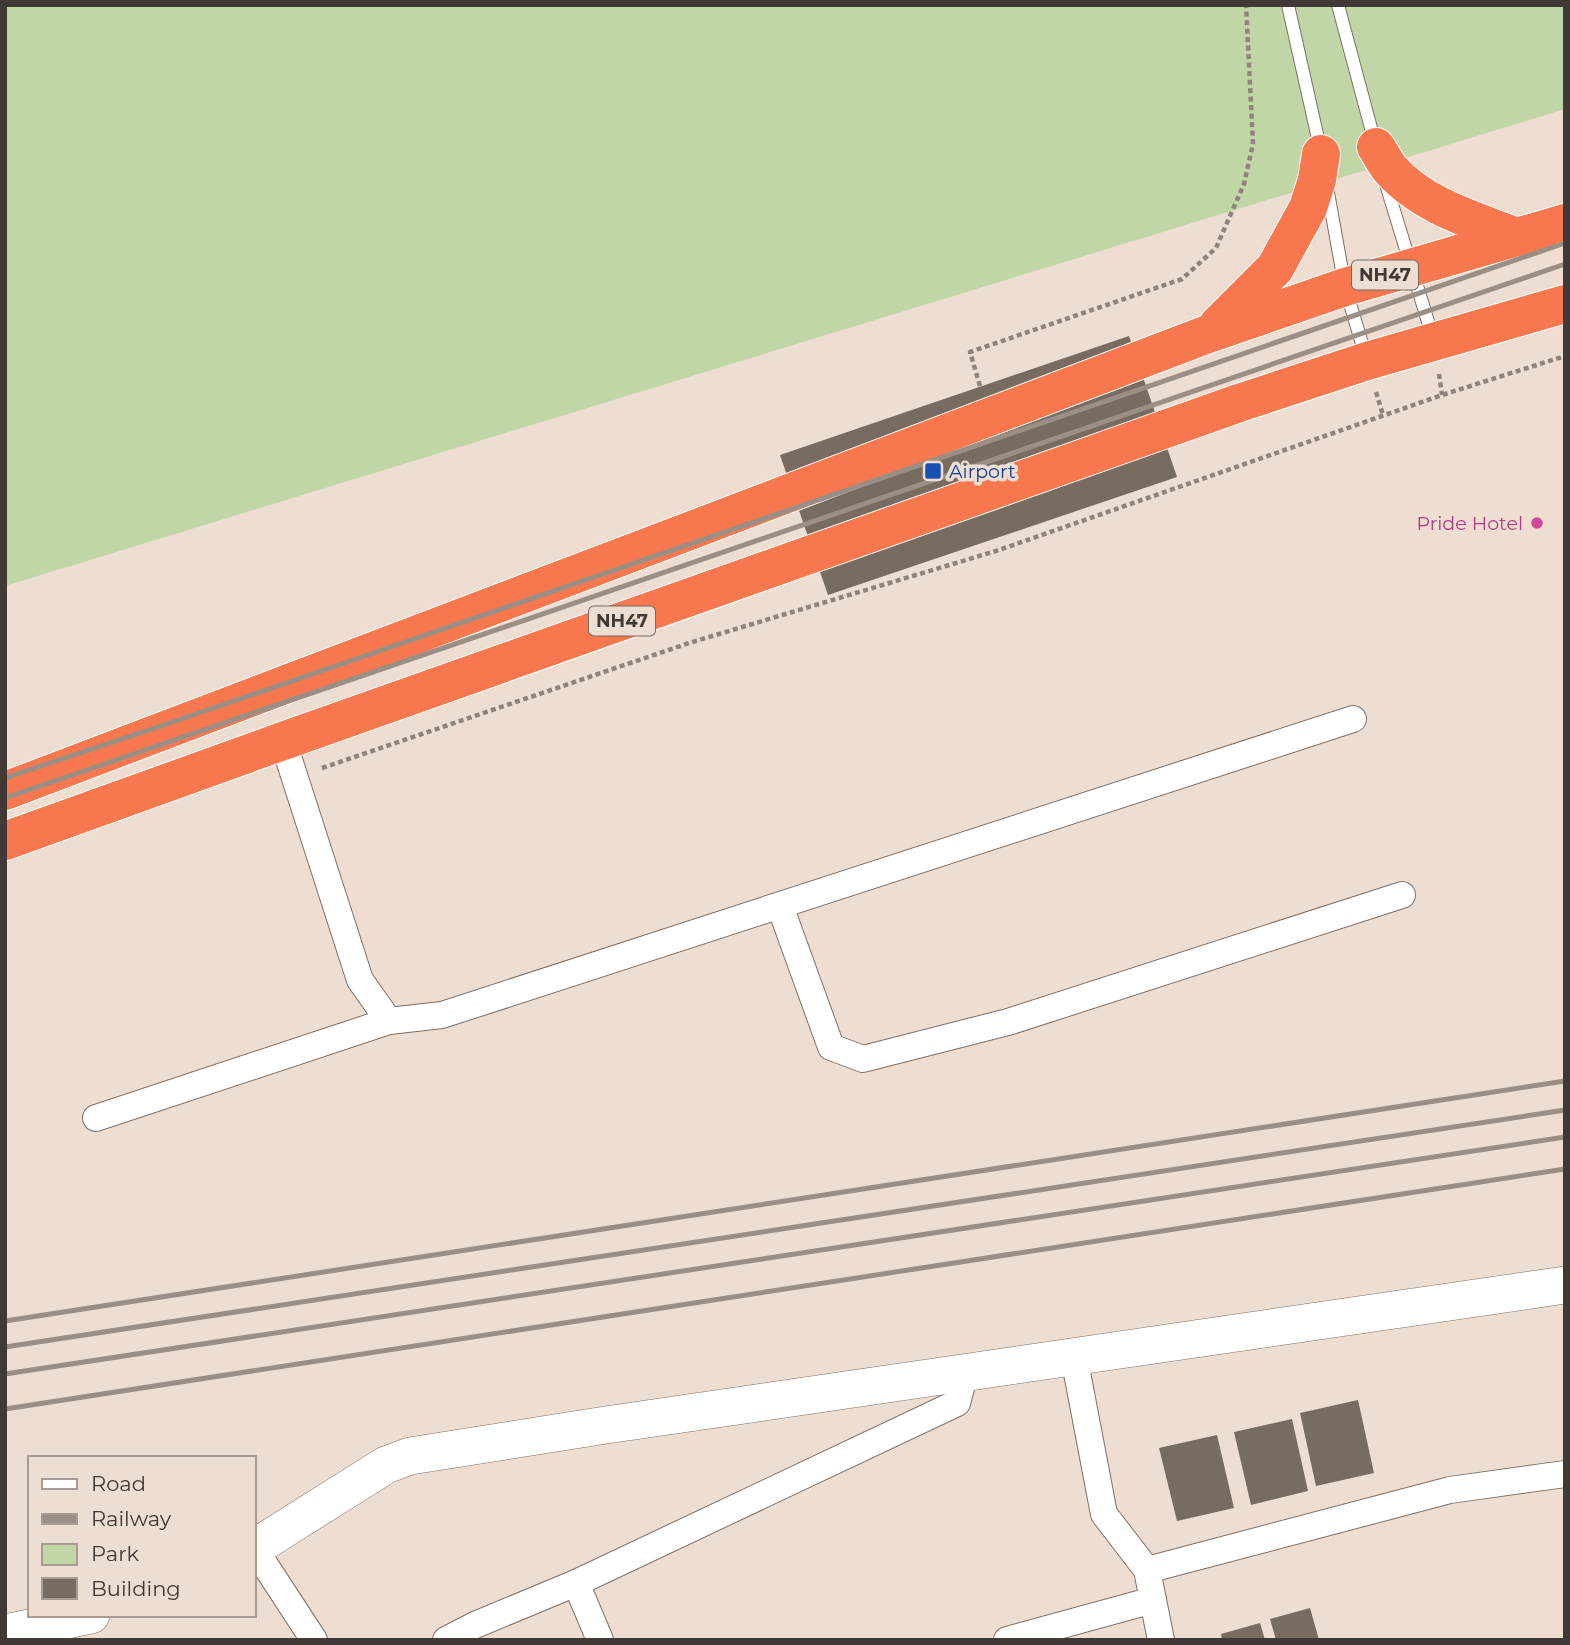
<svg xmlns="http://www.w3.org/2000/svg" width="1570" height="1645" font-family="Montserrat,sans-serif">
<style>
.green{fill:#c1d6a6}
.building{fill:#786b5f}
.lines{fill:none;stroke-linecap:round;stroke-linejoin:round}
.lane-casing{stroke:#7f7065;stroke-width:14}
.street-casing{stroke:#7f7065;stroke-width:28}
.secondary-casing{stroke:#7f7065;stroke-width:38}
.highway-casing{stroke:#fff;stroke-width:40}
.path{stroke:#8f837b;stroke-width:4.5;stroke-dasharray:5 3.5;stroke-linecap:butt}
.lane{stroke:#fff;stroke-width:12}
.street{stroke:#fff;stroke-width:26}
.secondary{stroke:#fff;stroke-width:37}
.highway{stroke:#f7784f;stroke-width:38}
.rail{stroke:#9a8e85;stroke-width:5}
.transit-dot{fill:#1a4fb4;stroke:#eeddd1;stroke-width:2.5}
.hotel-dot{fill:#d1479c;stroke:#eeddd1;stroke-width:2.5}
.labels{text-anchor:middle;stroke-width:7;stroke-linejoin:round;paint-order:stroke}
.shield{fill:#eeddd1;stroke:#746a64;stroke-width:2}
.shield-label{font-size:18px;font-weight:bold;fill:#403935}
.transit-label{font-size:19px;fill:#164399;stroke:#eeddd1;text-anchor:start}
.hotel-label{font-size:19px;fill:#b23c85;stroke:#eeddd1;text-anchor:end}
</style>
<rect width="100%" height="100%" fill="#eeddd1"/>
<path class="green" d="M 5,5 L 1565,5 L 1565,109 L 5,586 Z"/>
<g class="building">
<path d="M 1129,336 L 1177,477 L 828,595 L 780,455 Z"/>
<path d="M 1358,1400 L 1374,1473 L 1316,1486 L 1300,1413 Z"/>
<path d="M 1292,1419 L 1308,1491 L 1251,1505 L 1234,1432 Z"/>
<path d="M 1217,1435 L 1234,1508 L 1177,1521 L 1159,1448 Z"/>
<path d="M 1310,1608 L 1319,1640 L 1276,1640 L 1270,1619 Z"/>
<path d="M 1260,1623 L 1265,1640 L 1222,1640 L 1221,1634 Z"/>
</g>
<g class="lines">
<g class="lane-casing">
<g id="lane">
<path d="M 1288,5 L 1321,152"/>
<path d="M 1338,5 L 1375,143"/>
<path d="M 1385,181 L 1433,338"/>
<path d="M 1327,187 L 1345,287 L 1366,357"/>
</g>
</g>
<g class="street-casing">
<g id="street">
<path d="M 283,741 L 360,980 L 389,1021 L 442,1015 L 1353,719"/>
<path d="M 780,906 L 831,1047 L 863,1059 L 1008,1022 L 1402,895"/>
<path d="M 96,1118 L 389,1021"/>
<path d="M 1074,1357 L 1104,1514 L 1147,1570 L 1161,1640"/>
<path d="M 254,1548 L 314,1640"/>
<path d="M 1147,1570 L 1450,1490 L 1565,1474"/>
<path d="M 446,1640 L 475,1625 L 576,1583"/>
<path d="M 600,1640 L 576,1583 L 957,1403 L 965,1373"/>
<path d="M 1007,1640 L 1153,1600"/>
</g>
</g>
<g class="secondary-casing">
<g id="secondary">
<path d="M 254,1548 L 386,1465 L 410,1456 L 606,1425 L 1565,1285"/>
<path d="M 5,1633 L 91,1615"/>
</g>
</g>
<g class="highway-casing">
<g id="highway">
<path d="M 1376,147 C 1381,154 1385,163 1391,170 C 1423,206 1473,220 1517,237"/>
<path d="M 1218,325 L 1275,268 L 1308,208 L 1317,180 L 1321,154"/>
<path d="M 5,791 L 1208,334 L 1345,287 L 1565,223"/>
<path d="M 5,841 L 283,741 L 1239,403 L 1367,361 L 1565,304"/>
</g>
</g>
<g class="path">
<path d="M 1439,374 L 1442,395"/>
<path d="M 980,386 L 970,352 L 1182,279 L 1216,248 L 1244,184 L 1253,144 L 1246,5"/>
<path d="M 1376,392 L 1383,415"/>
<path d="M 322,768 L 689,643 L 996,551 L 1442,395 L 1565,356"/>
</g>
<use href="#lane" class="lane"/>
<use href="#street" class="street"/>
<use href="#secondary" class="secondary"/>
<use href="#highway" class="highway"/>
<g class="rail">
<path d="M 5,778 L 164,725 L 1565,243"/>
<path d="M 5,798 L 1565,264"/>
<path d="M 5,1321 L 1565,1081"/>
<path d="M 5,1347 L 1565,1110"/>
<path d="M 5,1374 L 1565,1137"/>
<path d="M 5,1409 L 1565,1169"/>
</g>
</g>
<rect class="transit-dot" x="924" y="462" width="18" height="18" rx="3.5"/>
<circle class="hotel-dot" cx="1537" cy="523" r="7"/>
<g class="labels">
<g class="shield">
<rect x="1352" y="260.5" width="66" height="29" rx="5"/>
<rect x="589" y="606.5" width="66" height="29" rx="5"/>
</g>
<g class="shield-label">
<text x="1385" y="281">NH47</text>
<text x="622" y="627">NH47</text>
</g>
<g class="transit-label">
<text x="949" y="478">Airport</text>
</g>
<g class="hotel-label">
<text x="1523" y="530">Pride Hotel</text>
</g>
</g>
<rect width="1570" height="1645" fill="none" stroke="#403935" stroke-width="14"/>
<rect x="28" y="1456" width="228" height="161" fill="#eeddd1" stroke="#a89b93" stroke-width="2"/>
<rect x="42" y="1479" width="35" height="10" fill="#ffffff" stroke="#a89b93" stroke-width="2"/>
<text x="91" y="1491" font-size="21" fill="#403935">Road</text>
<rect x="42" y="1514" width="35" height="10" fill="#9a8e85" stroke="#a89b93" stroke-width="2"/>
<text x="91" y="1526" font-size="21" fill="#403935">Railway</text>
<rect x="42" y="1544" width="35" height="21" fill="#c1d6a6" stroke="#a89b93" stroke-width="2"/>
<text x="91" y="1561" font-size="21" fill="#403935">Park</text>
<rect x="42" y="1578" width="35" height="21" fill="#786b5f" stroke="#a89b93" stroke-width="2"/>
<text x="91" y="1596" font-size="21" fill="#403935">Building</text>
</svg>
